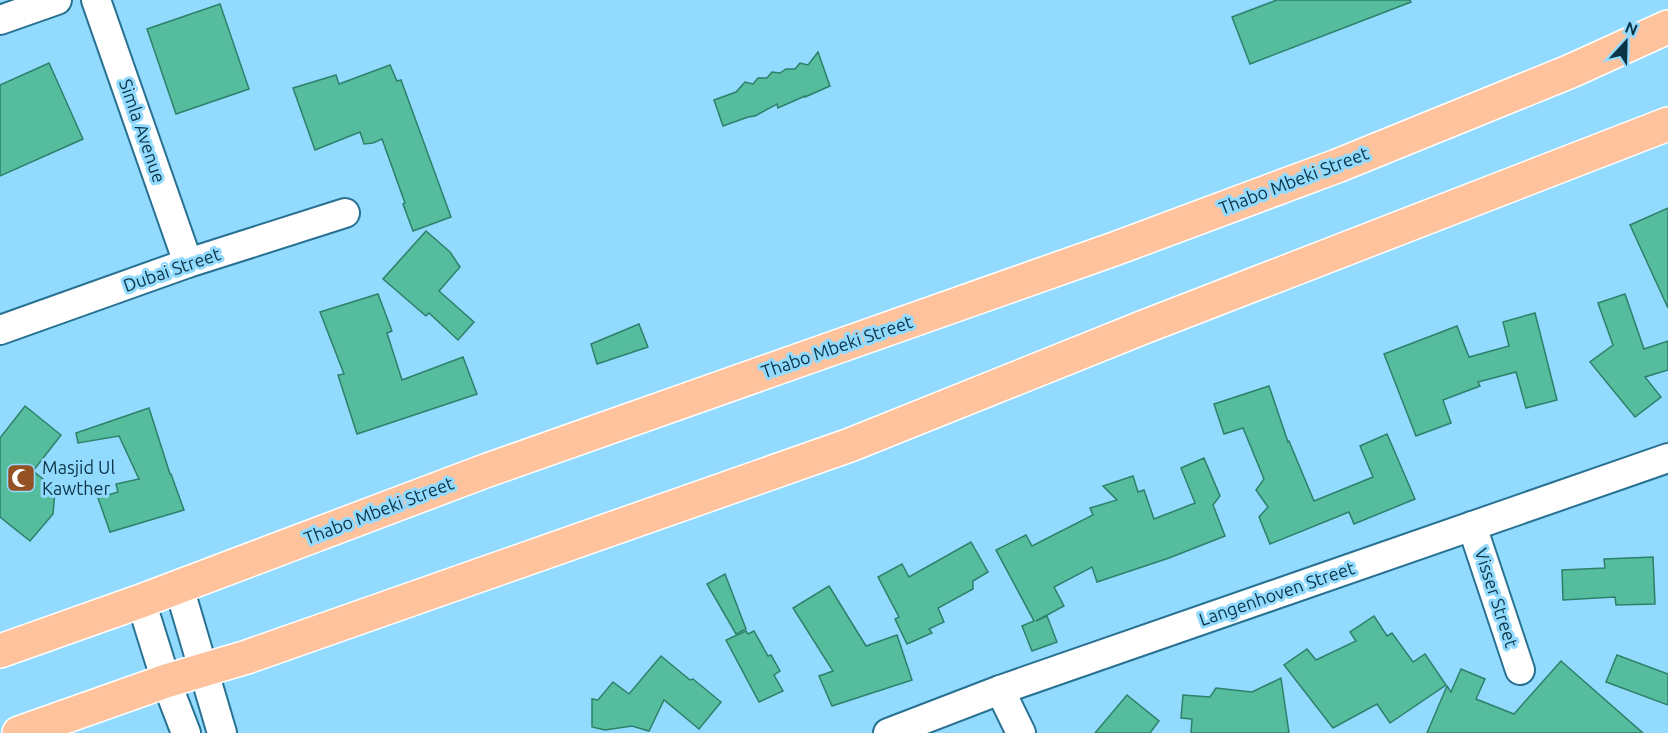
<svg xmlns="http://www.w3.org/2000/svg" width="1668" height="733" font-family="Ubuntu,sans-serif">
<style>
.building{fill:#55bc9e;stroke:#2d816a;stroke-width:1.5}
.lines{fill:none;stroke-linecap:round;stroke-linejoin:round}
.minor-casing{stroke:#287192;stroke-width:32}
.major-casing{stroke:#fff;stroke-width:36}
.minor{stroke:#fff;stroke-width:28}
.major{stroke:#fec29d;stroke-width:33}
.labels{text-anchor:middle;stroke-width:6;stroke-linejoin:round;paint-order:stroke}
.street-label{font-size:18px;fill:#0b3547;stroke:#92dafe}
.poi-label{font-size:18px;fill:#0b3547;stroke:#92dafe;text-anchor:start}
</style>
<rect width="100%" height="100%" fill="#92dafe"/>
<g class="building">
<path d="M 1277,0 L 1410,0 L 1411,2 L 1250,64 L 1232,17 Z"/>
<path d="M 220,4 L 249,89 L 176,114 L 147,29 Z"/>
<path d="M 818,52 L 830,86 L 805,97 L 805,96 L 778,108 L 777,104 L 755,116 L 748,117 L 723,126 L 714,100 L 736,92 L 745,82 L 753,84 L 758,78 L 767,78 L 772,72 L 780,73 L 786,69 L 795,69 L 800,63 L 808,65 Z"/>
<path d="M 49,63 L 83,139 L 0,176 L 0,85 Z"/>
<path d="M 390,65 L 397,81 L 401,80 L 451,217 L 413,231 L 403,204 L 405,203 L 382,139 L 373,143 L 364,144 L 360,132 L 315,150 L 293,88 L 336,75 L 339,84 Z"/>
<path d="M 1668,208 L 1668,308 L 1630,225 Z"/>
<path d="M 426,231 L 450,252 L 460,267 L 439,291 L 474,322 L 458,340 L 429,313 L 426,316 L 383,279 Z"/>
<path d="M 378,294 L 392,331 L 387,333 L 402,380 L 463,357 L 477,394 L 357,434 L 338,375 L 344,374 L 320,312 Z"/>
<path d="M 1625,294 L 1644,349 L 1668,341 L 1668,370 L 1645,377 L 1661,397 L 1635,417 L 1590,362 L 1613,345 L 1598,303 Z"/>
<path d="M 1535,313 L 1557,400 L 1526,408 L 1516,372 L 1478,382 L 1480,386 L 1443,400 L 1451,423 L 1416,436 L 1384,354 L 1457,326 L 1469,357 L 1509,346 L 1503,322 Z"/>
<path d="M 639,324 L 648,347 L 597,364 L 591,344 Z"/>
<path d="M 1269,386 L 1288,442 L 1289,441 L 1314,501 L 1373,477 L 1360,446 L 1387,434 L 1415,499 L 1354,524 L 1349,512 L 1270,544 L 1259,517 L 1268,507 L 1256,490 L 1264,479 L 1243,428 L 1224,434 L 1214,404 Z"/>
<path d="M 25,406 L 61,435 L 33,471 L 52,486 L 55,491 L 53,514 L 30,541 L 0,517 L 0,438 Z"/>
<path d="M 149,408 L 170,474 L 171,474 L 184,510 L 110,532 L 98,498 L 118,492 L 116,484 L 139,479 L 119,436 L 78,443 L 76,433 Z"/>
<path d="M 1204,458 L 1220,496 L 1213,505 L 1225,536 L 1169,558 L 1097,582 L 1092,567 L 1054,587 L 1064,606 L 1036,621 L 1047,616 L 1057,642 L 1032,651 L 1022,626 L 1034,621 L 996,550 L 1026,535 L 1032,546 L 1093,515 L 1090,508 L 1117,500 L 1103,486 L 1133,476 L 1138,492 L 1144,490 L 1154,519 L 1195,503 L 1181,468 Z"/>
<path d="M 971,542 L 988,572 L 973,581 L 973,589 L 938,608 L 944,622 L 929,629 L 932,633 L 907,644 L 895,619 L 899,617 L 878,577 L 902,564 L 909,577 Z"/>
<path d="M 1653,557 L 1655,604 L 1616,605 L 1615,597 L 1563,600 L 1562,570 L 1605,568 L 1604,559 Z"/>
<path d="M 725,574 L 746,629 L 736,634 L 707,584 Z"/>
<path d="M 829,586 L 866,646 L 897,635 L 912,680 L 832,706 L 819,676 L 833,671 L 793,608 Z"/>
<path d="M 1374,616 L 1387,636 L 1392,633 L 1413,662 L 1425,654 L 1446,685 L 1390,723 L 1377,704 L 1333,728 L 1284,665 L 1307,649 L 1316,660 L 1356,641 L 1350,632 Z"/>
<path d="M 746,631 L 748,634 L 754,631 L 768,656 L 771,655 L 780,671 L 774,675 L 783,691 L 759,702 L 726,640 Z"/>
<path d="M 1617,655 L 1668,674 L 1668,705 L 1606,682 Z"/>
<path d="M 661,656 L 690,680 L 693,679 L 721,702 L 699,729 L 664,700 L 649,731 L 632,726 L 605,730 L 592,727 L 592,699 L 598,700 L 613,682 L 629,694 Z"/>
<path d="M 1561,661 L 1643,733 L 1427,733 L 1447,686 L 1451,692 L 1461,669 L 1485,679 L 1476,699 L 1514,714 Z"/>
<path d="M 1281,678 L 1289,733 L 1191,733 L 1192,719 L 1181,718 L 1183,695 L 1210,697 L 1216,688 L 1252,692 Z"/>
<path d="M 1127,695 L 1159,721 L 1150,733 L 1095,733 Z"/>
</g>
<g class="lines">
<g class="minor-casing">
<g id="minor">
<path d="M 96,0 L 188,263"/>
<path d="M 0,20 L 57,0"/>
<path d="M 0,330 L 188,263 L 345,213"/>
<path d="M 1472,526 L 1520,670"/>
<path d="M 179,587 L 222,733"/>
<path d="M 141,601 L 166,681 L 186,733"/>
<path d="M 1000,690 L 1021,733"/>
<path d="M 888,733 L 1000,690 L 1668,458"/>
</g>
</g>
<g class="major-casing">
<g id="major">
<path d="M 0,651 L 141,601 L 485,471 L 1117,248 L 1337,166 L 1571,71 L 1668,27"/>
<path d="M 19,733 L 166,681 L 247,657 L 850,445 L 1144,327 L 1668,124"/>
</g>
</g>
<use href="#minor" class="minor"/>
<use href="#major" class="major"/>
</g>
<defs>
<g id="mosque-square" transform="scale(1.5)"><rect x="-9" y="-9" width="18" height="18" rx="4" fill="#945123" stroke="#92dafe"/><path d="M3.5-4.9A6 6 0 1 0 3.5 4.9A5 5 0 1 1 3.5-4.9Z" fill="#fff"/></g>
</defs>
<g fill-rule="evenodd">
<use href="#mosque-square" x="21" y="478"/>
</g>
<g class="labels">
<g class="street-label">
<text transform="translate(142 131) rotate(71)" y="6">Simla Avenue</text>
<text transform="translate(1294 181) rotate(-21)" y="6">Thabo Mbeki Street</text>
<text transform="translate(172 270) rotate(-19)" y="6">Dubai Street</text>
<text transform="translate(837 347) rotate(-19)" y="6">Thabo Mbeki Street</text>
<text transform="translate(379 511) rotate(-21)" y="6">Thabo Mbeki Street</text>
<text transform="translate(1277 594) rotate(-19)" y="6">Langenhoven Street</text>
<text transform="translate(1496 598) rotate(72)" y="6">Visser Street</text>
</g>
<g class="poi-label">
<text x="42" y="474">Masjid Ul<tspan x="42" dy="21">Kawther</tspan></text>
</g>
</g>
<g transform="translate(1626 42) rotate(22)" stroke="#92dafe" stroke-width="4.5" paint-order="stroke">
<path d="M0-4.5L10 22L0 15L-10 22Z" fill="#0b3547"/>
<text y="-9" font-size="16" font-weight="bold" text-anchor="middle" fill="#0b3547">N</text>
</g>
</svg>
